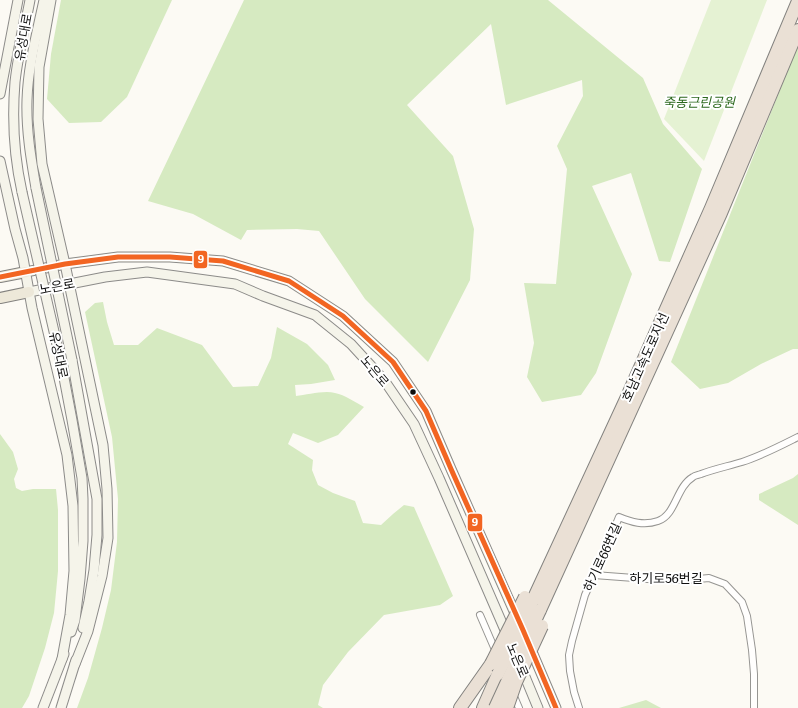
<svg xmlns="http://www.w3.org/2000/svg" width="798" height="708" font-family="Literata,'Noto Sans KR',serif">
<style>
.green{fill:#e5f2d3}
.forest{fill:#d6eac1}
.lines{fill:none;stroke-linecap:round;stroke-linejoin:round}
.street-casing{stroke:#969592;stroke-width:8}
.secondary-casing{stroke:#8c8b89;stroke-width:11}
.primary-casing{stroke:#83827f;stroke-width:12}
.highway-casing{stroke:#83827f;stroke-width:14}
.street{stroke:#fffefd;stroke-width:6}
.secondary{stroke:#f5f4ea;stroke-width:9}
.primary{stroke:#ede8d9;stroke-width:10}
.highway{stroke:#eae0d5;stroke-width:12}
.secondary-bridge-casing{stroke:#8c8b89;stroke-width:11;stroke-linecap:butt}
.highway-bridge-casing{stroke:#83827f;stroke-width:14;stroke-linecap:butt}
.secondary-bridge{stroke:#f5f4ea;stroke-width:9}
.highway-bridge{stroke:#eae0d5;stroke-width:12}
.bus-1-casing{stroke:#fff;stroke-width:8}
.bus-1{stroke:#f26522;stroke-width:5}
.bus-dot{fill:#0f0f0f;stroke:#fff;stroke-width:1.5}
.labels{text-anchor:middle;stroke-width:4;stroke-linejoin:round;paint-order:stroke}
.street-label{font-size:13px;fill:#0f0f0f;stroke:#fff}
.park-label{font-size:13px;font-style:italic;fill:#2c681d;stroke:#fff}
.line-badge{stroke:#fff;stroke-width:1.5}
.badge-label{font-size:11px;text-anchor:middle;font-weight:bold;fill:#fff}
</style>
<rect width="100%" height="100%" fill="#fcfaf4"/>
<path class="green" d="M 711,0 L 767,0 L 704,161 L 664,119 Z"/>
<g class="forest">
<path d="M 61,0 L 172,0 L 127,97 L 101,122 L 69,123 L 47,99 L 51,54 Z"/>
<path d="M 244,0 L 548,0 L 643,78 L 663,124 L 702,169 L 670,262 L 659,261 L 631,173 L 592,186 L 632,274 L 596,373 L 581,395 L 542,402 L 527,377 L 534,343 L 524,283 L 556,284 L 567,169 L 557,146 L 583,96 L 582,80 L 506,105 L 491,24 L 407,105 L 453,156 L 474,229 L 470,280 L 428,362 L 365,299 L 319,231 L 297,229 L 247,230 L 241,240 L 193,214 L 148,201 Z"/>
<path d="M 798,45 L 798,349 L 793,349 L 761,364 L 728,383 L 700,389 L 671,362 Z"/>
<path d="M 103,302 L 107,322 L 114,345 L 138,345 L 157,328 L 202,345 L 233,387 L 258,386 L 271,358 L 277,327 L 307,344 L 328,365 L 335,380 L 311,384 L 295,385 L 296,396 C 307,395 324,390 335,393 C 345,395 355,402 364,407 L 338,435 L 318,443 L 293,433 L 288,444 L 313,460 L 312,470 L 318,485 L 333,493 L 355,501 L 363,523 L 381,525 L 393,514 L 404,505 L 414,507 L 453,596 L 440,605 L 384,615 L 348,652 L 323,685 L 318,705 L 323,708 L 77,708 L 88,678 L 102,628 L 111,590 L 117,542 L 118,499 L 112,437 L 85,312 L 95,303 Z"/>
<path d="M 0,434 L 13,452 L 18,469 L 14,479 L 16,488 L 22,491 L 33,489 L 56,489 L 58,510 L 58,571 L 54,613 L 45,648 L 29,696 L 22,708 L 0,708 Z"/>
<path d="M 798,474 L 798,525 L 759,500 L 759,494 L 793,478 Z"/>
<path d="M 646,700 L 661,708 L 619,708 Z"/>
</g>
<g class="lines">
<g class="street-casing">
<g id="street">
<path d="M 594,575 L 661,580 L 688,580 L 709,578 L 725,584 L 742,602 L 747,616 L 752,650 L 754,674 L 754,708"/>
<path d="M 480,615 L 496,652"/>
<path d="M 513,694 L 519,708"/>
<path d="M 579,708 L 574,692 L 570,671 L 569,655 L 572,641 L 585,595 L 606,549 L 619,517 C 631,522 644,526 658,521 C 676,515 676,487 693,477 C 695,475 699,475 701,474 C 714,469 729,466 742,462 C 761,456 780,446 798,437"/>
</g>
</g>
<g class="secondary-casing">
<g id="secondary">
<path d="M 51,0 L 39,67 L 38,119 L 42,164 L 65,264 L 103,445 L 107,489 L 108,538 L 102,576 L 88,631 L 75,664"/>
<path d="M 0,94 L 18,0"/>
<path d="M 0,161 L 15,229 L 23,258 L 32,308 L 67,455 L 73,506 L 74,571 L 70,615 L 62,659"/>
<path d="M 36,188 C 31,159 26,130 27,100 C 28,66 37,33 44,0"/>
<path d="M 22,192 C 14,156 12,119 15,82 C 18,54 25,27 30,0"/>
<path d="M 26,272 L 65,264 L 118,257 L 170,257 L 223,261 L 289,281 L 343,316 L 393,362 L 426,411 L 451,469 L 517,618"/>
<path d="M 29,292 L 105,277 L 147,272 L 235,284 L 263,296 L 315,315 L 351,344 L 384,380 L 414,424 L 439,478 L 508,637"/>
<path d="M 72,360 L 97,499 L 97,535 L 94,570 L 89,601 L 83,628"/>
<path d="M 61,362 L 72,420 L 82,478 L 83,499 L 83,541 L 80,579 L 75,620 L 71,632"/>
<path d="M 530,647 L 556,708"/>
<path d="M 521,667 L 538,708"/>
<path d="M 43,708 L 64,654"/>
<path d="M 61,708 L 76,660"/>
</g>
</g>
<g class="primary-casing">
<g id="primary">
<path d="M 0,277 L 26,272"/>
<path d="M 0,298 L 29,292"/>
</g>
</g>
<g class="highway-casing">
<g id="highway">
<path d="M 532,602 L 626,399 L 711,208 L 798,1"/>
<path d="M 540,610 L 721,213 L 798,30"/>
<path d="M 460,708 L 491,664"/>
<path d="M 483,708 L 498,674"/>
</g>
</g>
<use href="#street" class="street"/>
<use href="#secondary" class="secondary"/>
<use href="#primary" class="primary"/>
<use href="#highway" class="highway"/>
<g class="secondary-bridge-casing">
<g id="secondary-bridge">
<path d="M 36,188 L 72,360"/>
<path d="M 22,192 L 61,362"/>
</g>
</g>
<g class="highway-bridge-casing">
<g id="highway-bridge">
<path d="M 491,664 L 525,597"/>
<path d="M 498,674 L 532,602"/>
<path d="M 495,708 L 540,610"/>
<path d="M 507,708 L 516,682 L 542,626"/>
</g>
</g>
<use href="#secondary-bridge" class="secondary-bridge"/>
<use href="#highway-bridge" class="highway-bridge"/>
<g class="bus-1-casing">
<path id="bus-1" d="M 0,277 L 65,264 L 118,257 L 170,257 L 223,261 L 289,281 L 343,316 L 393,362 L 426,411 L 451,469 L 523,630 L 556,708"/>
</g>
<use href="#bus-1" class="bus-1"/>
</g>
<circle class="bus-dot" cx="413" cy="392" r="3.5"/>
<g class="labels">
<g class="street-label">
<text transform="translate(23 37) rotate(-80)" y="5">유성대로</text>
<text transform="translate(57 286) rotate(-11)" y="5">노은로</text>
<text transform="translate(59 355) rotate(78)" y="5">유성대로</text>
<text transform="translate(645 357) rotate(-66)" y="5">호남고속도로지선</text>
<text transform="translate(375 371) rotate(50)" y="5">노은로</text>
<text transform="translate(602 557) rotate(-66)" y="5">하기로66번길</text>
<text x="666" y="583">하기로56번길</text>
<text transform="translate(518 660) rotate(67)" y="5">노은로</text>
</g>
<g class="park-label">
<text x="699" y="107">죽동근린공원</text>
</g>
</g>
<g class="line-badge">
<rect x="193" y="250" width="15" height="19" rx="4" fill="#f26522"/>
<rect x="467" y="513" width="16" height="19" rx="4" fill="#f26522"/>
</g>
<g class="badge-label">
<text x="201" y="263">9</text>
<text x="475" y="526">9</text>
</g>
</svg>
